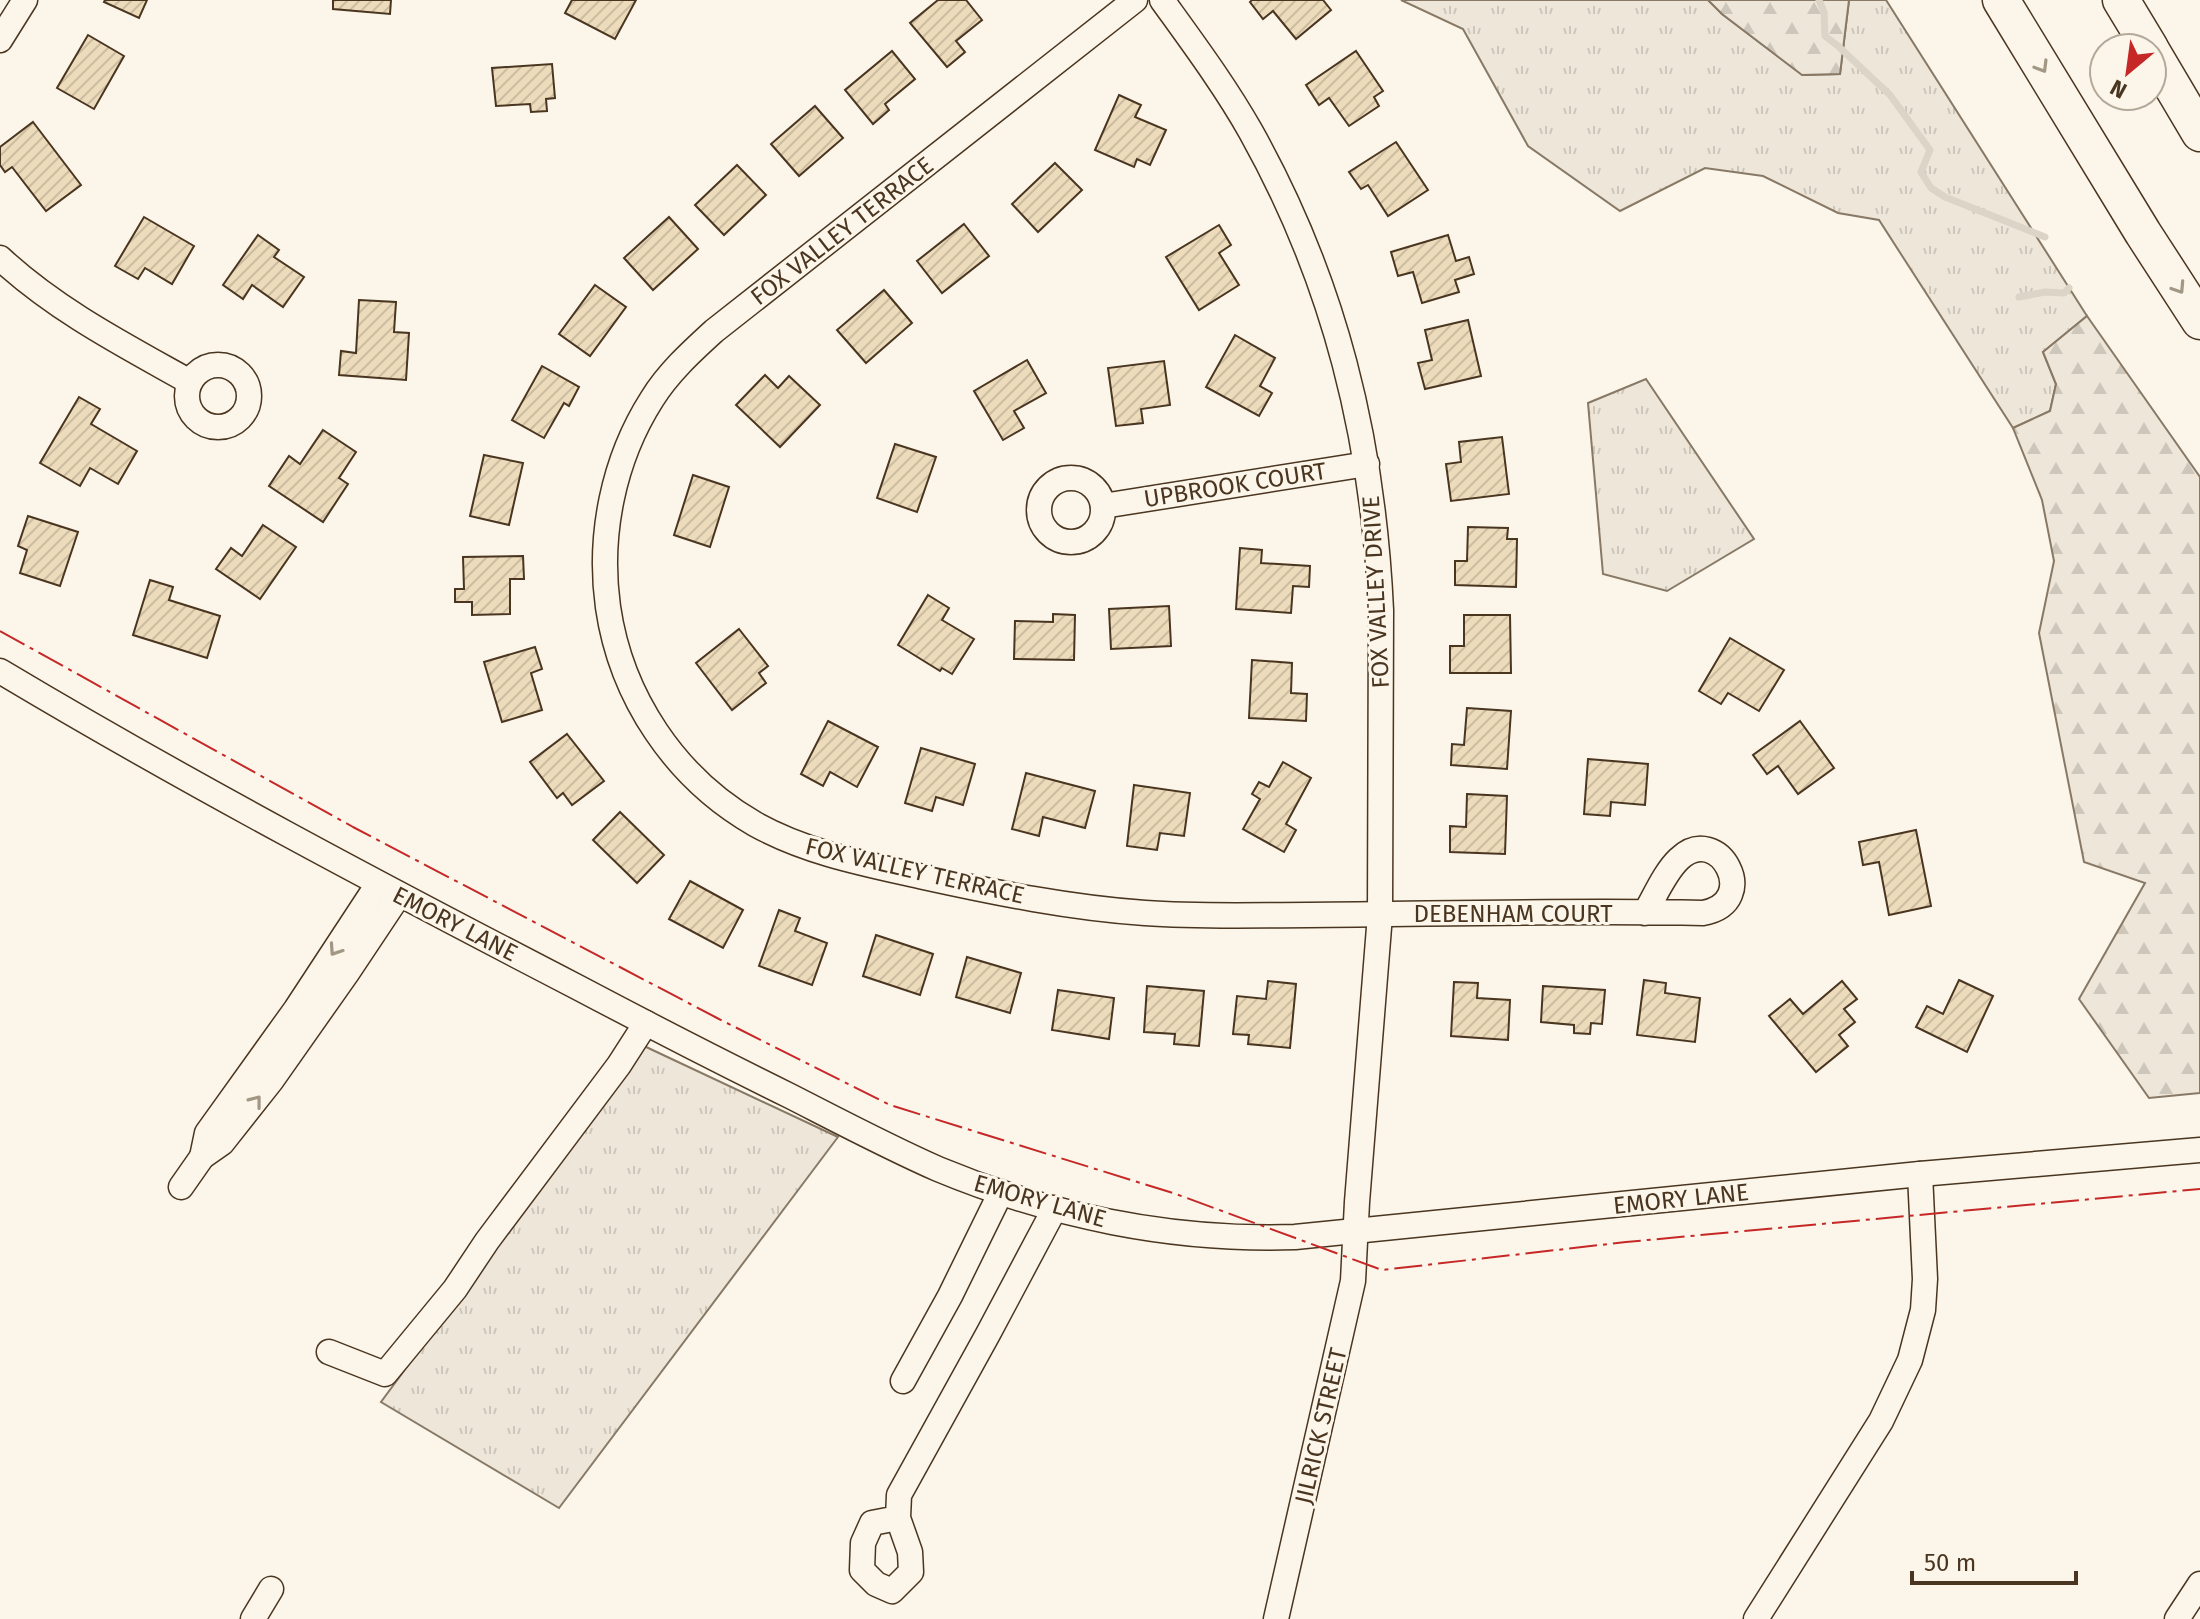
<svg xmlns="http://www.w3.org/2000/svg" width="2200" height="1619" font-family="'Fira Sans',sans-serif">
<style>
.grass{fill:url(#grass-tufts);stroke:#887966;stroke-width:2}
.forest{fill:url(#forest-firs);stroke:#887966;stroke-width:2}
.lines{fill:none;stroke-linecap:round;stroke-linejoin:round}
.stream{stroke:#dcd4c6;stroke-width:7}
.building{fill:url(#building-hatch);stroke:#4a3520;stroke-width:2}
.minor-casing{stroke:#4a3520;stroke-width:27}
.highway-casing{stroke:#4a3520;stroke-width:39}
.minor{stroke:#fbf6e9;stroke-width:24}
.highway{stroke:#fbf6e9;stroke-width:36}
.power{stroke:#c62828;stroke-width:2;stroke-dasharray:28 6 4 6;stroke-linecap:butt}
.oneway{stroke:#a29684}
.labels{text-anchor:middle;stroke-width:6;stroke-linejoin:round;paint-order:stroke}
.street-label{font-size:24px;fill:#4a3520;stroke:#fbf6e9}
</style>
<defs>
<pattern id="grass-tufts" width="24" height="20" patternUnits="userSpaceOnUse" patternTransform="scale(2)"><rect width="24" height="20" fill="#ede6d9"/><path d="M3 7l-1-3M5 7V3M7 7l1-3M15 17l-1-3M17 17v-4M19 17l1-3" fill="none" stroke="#cdc6ba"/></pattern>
<pattern id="forest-firs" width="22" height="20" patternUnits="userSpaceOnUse" patternTransform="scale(2)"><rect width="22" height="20" fill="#ede6d9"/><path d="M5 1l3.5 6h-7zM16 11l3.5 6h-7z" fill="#cdc6ba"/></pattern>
<pattern id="building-hatch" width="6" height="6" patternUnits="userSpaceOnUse" patternTransform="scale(2)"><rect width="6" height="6" fill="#ecdcbc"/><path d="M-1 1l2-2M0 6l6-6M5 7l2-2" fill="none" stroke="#ccbda1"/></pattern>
</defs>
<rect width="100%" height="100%" fill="#fbf6e9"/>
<g class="grass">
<path d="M 1401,0 L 1708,0 L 1722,14 L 1803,75 L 1840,74 L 1849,0 L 1886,0 L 2087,316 L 2043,352 L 2056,384 L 2050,411 L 2013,428 L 1879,220 L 1838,213 L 1763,176 L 1705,168 L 1620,211 L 1528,146 L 1463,29 Z"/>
<path d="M 1646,379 L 1754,539 L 1667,591 L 1603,574 L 1588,403 Z"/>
<path d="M 644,1046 L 838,1137 L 559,1508 L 381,1402 Z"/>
</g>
<g class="forest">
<path d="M 1708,0 L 1849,0 L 1840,74 L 1802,75 L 1722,14 Z"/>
<path d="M 2087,316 L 2200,477 L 2200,1093 L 2149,1098 L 2079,999 L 2145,883 L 2084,862 L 2039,633 L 2054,561 L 2042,500 L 2013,428 L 2050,411 L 2056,384 L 2043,352 Z"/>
</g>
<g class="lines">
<g class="stream">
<path d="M 1819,0 L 1824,12 L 1825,36 L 1838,46 L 1890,95 L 1930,150 L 1921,172 L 1931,188 L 1945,197 L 2045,237"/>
<path d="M 2019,297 L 2045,292 L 2064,293 L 2069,288"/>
</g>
</g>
<g class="building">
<path d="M 105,0 L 147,0 L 139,18 L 104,2 Z"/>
<path d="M 333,0 L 391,0 L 390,14 L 333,9 Z"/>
<path d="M 572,0 L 636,0 L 615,39 L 565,13 Z"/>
<path d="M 938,0 L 966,0 L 982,20 L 956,41 L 965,52 L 947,67 L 910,23 Z"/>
<path d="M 1252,0 L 1323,0 L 1331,10 L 1296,39 L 1273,11 L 1263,19 L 1250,2 Z"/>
<path d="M 88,35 L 124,56 L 94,109 L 57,88 Z"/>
<path d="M 892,51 L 915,79 L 885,104 L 889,110 L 873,124 L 845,90 Z"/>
<path d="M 1356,51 L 1383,91 L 1374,97 L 1379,106 L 1349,126 L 1329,98 L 1319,105 L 1306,85 Z"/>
<path d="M 552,64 L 555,98 L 546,99 L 547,111 L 531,112 L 530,104 L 496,106 L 492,68 Z"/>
<path d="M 1119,95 L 1141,105 L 1135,117 L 1166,130 L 1150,165 L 1137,159 L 1134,167 L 1095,150 Z"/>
<path d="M 815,106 L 843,138 L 799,176 L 771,144 Z"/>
<path d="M 33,122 L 81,185 L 46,211 L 12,167 L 5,172 L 0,165 L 0,147 Z"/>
<path d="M 1396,142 L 1428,190 L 1388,216 L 1368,185 L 1361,189 L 1349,172 Z"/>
<path d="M 1055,163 L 1082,190 L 1038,232 L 1012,204 Z"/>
<path d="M 737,165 L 766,195 L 724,235 L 695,205 Z"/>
<path d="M 144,217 L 194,246 L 172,284 L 145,268 L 138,279 L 115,266 Z"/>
<path d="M 669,217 L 698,249 L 653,290 L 624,258 Z"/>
<path d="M 964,224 L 989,256 L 942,293 L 917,261 Z"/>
<path d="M 1219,225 L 1231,245 L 1219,253 L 1239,285 L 1199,310 L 1166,257 Z"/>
<path d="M 258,235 L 279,250 L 274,257 L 304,277 L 283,307 L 252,285 L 243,299 L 223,285 Z"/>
<path d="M 1448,235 L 1456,261 L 1469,257 L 1474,274 L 1455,280 L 1459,292 L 1422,303 L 1413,272 L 1398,276 L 1391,252 Z"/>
<path d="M 595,285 L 626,307 L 590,356 L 559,334 Z"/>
<path d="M 884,290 L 912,323 L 866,363 L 837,330 Z"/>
<path d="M 359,300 L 396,302 L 394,332 L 409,333 L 406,380 L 339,375 L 341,351 L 356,353 Z"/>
<path d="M 1468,320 L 1481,376 L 1425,389 L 1418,363 L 1432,360 L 1425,330 Z"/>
<path d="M 1235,335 L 1275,358 L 1260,386 L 1272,393 L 1259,416 L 1206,387 Z"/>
<path d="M 1027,360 L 1046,393 L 1014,411 L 1024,428 L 1003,440 L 974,391 Z"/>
<path d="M 1164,361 L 1170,405 L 1141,409 L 1143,423 L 1116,426 L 1108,368 Z"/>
<path d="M 542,366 L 579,387 L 569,406 L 564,403 L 544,438 L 512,420 Z"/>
<path d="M 765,375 L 778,388 L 789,376 L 820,405 L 780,447 L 736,405 Z"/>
<path d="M 79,397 L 100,409 L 91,424 L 137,451 L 118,484 L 90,468 L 80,486 L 40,463 Z"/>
<path d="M 323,430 L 356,452 L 339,478 L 348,484 L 323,522 L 269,486 L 289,456 L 300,464 Z"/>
<path d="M 1502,437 L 1509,494 L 1451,501 L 1446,464 L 1461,462 L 1459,442 Z"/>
<path d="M 895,444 L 936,457 L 917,512 L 877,498 Z"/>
<path d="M 484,455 L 523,463 L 509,525 L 470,516 Z"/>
<path d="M 693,475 L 729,487 L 710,547 L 674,535 Z"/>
<path d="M 28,516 L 78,532 L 60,586 L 20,573 L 27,550 L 18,546 Z"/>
<path d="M 263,525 L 296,547 L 260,599 L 216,569 L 231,548 L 242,556 Z"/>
<path d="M 1468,527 L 1508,528 L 1507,539 L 1517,539 L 1516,587 L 1455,585 L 1455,561 L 1467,561 Z"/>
<path d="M 1240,548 L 1262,550 L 1261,563 L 1310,566 L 1309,587 L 1293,586 L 1291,613 L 1236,609 Z"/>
<path d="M 523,556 L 524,579 L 510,579 L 510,614 L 472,615 L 472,602 L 455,602 L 455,589 L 464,589 L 463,557 Z"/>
<path d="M 150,580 L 173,587 L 169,600 L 220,616 L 207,658 L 133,635 Z"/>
<path d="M 928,595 L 949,608 L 942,620 L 974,639 L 952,674 L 942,668 L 940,671 L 898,645 Z"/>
<path d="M 1169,606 L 1171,646 L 1111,649 L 1109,609 Z"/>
<path d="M 1053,614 L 1075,615 L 1074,660 L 1014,659 L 1015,621 L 1053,622 Z"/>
<path d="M 1464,615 L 1510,615 L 1511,673 L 1450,673 L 1450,646 L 1464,646 Z"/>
<path d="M 739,629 L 768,666 L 759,673 L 766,683 L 732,710 L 696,663 Z"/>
<path d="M 1730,638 L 1784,670 L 1759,711 L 1728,693 L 1721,704 L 1699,691 Z"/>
<path d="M 535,647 L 542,669 L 531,673 L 542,710 L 502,722 L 484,662 Z"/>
<path d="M 1252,660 L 1292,663 L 1291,693 L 1307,694 L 1306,721 L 1249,718 Z"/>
<path d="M 1467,708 L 1511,711 L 1507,769 L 1451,765 L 1452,744 L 1464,745 Z"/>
<path d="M 828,721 L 878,747 L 857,787 L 830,772 L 823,786 L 801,774 Z"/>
<path d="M 1800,721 L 1834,768 L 1798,794 L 1778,766 L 1767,774 L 1753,755 Z"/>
<path d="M 567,734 L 604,781 L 572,805 L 563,793 L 557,798 L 530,762 Z"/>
<path d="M 921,748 L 975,764 L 963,805 L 936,797 L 932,811 L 905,803 Z"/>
<path d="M 1588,759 L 1648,764 L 1645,805 L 1611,802 L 1610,816 L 1584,814 Z"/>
<path d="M 1283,762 L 1311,778 L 1286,824 L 1296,830 L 1284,852 L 1243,829 L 1260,799 L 1252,794 L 1259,782 L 1269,787 Z"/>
<path d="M 1026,773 L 1095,791 L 1085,828 L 1043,817 L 1039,836 L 1012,829 Z"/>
<path d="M 1134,785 L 1190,793 L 1184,836 L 1160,833 L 1157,850 L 1127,846 Z"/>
<path d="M 1467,794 L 1507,796 L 1505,854 L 1450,852 L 1450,826 L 1466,827 Z"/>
<path d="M 620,812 L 664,855 L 637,883 L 593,840 Z"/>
<path d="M 1916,830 L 1931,906 L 1889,915 L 1879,862 L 1863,865 L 1859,842 Z"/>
<path d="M 690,881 L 743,910 L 723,948 L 669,919 Z"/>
<path d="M 779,910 L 800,918 L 795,931 L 827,943 L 812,985 L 759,966 Z"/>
<path d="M 876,935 L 933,954 L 920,995 L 863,976 Z"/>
<path d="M 967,957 L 1021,973 L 1010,1013 L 956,997 Z"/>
<path d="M 1644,980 L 1666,983 L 1665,993 L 1700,998 L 1695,1042 L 1637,1035 Z"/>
<path d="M 1959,980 L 1993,996 L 1967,1052 L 1916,1027 L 1927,1006 L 1943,1014 Z"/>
<path d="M 1268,981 L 1296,984 L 1290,1048 L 1248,1044 L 1249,1035 L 1233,1034 L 1237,996 L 1266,999 Z"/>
<path d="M 1842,981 L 1857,999 L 1844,1009 L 1855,1022 L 1839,1035 L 1848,1046 L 1816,1072 L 1769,1016 L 1790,999 L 1803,1014 Z"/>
<path d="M 1454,982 L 1478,983 L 1477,998 L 1510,1000 L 1508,1040 L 1451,1036 Z"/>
<path d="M 1147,986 L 1204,991 L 1199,1046 L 1174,1044 L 1175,1034 L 1144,1032 Z"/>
<path d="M 1543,986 L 1605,990 L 1602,1024 L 1591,1023 L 1590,1034 L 1574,1033 L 1574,1025 L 1541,1022 Z"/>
<path d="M 1058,990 L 1114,998 L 1109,1039 L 1052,1030 Z"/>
</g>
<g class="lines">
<g class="minor-casing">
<g id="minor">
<path d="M 1135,0 L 714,331 C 691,352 668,373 652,399 C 613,460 598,536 608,607 C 621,697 675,778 755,824 C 807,853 866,864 924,877 C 997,893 1071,908 1145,913 C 1199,917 1254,915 1308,915 C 1440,914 1572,910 1703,913 C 1763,902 1718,821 1679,859 C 1665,872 1655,896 1645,913"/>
<path d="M 1162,0 C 1193,43 1225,86 1251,132 C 1335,282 1373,439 1381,610 L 1380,915 L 1357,1202 L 1353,1281 L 1276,1619"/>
<path d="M 0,40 L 25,0"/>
<path d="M 0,258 C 56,310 124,345 190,382"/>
<circle cx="218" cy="396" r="31"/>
<circle cx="1071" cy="510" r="32"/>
<path d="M 1103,506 L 1367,464"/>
<path d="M 0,671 C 189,784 384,887 579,988 C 649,1025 719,1061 790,1096 C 839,1121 888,1147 938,1169 C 1051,1216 1173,1241 1295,1237 L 1920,1174 L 2200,1150"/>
<path d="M 202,1157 L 207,1133 L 296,1009 L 378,884"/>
<path d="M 181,1187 L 202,1157 L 222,1143 L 271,1081 L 347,973 L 399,895"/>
<path d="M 329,1352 L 385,1374 L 455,1289 L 487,1241 L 619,1065 L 646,1023"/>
<path d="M 903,1381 L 950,1296 L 1001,1192"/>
<path d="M 898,1518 L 872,1523 L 863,1543 L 862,1570 L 876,1584 L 892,1591 L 911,1572 L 910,1552 L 898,1518 L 899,1495 L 988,1334 L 1055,1208"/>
<path d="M 253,1619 L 271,1589"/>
<path d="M 1756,1619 L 1881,1421 L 1910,1360 L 1923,1310 L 1925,1279 L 1920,1174"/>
<path d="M 2177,1619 L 2200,1584"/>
</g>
</g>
<g class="highway-casing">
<g id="highway">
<path d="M 2001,0 L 2143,233 L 2200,321"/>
<path d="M 2121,0 L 2150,48"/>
<path d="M 2152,52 L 2200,133"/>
</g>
</g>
<use href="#minor" class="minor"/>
<use href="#highway" class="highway"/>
<path class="power" d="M 0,631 L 353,827 L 717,1018 L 890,1105 L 1176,1194 L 1382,1270 L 1626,1242 L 2200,1189"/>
</g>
<defs><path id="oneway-chevron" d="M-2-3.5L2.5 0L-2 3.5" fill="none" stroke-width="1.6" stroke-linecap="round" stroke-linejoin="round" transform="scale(2)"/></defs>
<g class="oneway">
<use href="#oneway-chevron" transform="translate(2042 67) rotate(59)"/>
<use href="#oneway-chevron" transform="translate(2179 288) rotate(57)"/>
<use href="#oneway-chevron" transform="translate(335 950) rotate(124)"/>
<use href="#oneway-chevron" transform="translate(256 1101) rotate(-52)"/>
</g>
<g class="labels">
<g class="street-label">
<text transform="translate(842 231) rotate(-38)" y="8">FOX VALLEY TERRACE</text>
<text transform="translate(1235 485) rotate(-9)" y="8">UPBROOK COURT</text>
<text transform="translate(1376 592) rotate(-93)" y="8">FOX VALLEY DRIVE</text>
<text transform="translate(915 871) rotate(13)" y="8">FOX VALLEY TERRACE</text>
<text x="1513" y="922">DEBENHAM COURT</text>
<text transform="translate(455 924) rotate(27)" y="8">EMORY LANE</text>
<text transform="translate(1681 1199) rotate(-6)" y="8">EMORY LANE</text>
<text transform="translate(1040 1201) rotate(16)" y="8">EMORY LANE</text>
<text transform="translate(1321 1426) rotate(-77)" y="8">JILRICK STREET</text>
</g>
</g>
<g transform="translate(2128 72) rotate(209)"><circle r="38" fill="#fbf6e9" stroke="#b4a999" stroke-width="2"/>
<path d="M0-6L14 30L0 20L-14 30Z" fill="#c62828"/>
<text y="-12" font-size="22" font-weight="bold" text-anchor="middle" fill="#4a3520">N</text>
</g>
<path d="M1912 1571v12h164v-12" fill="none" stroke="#4a3520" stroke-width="4"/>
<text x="1924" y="1571" font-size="24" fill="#4a3520" stroke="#fbf6e9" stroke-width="6" paint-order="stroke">50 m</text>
</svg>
